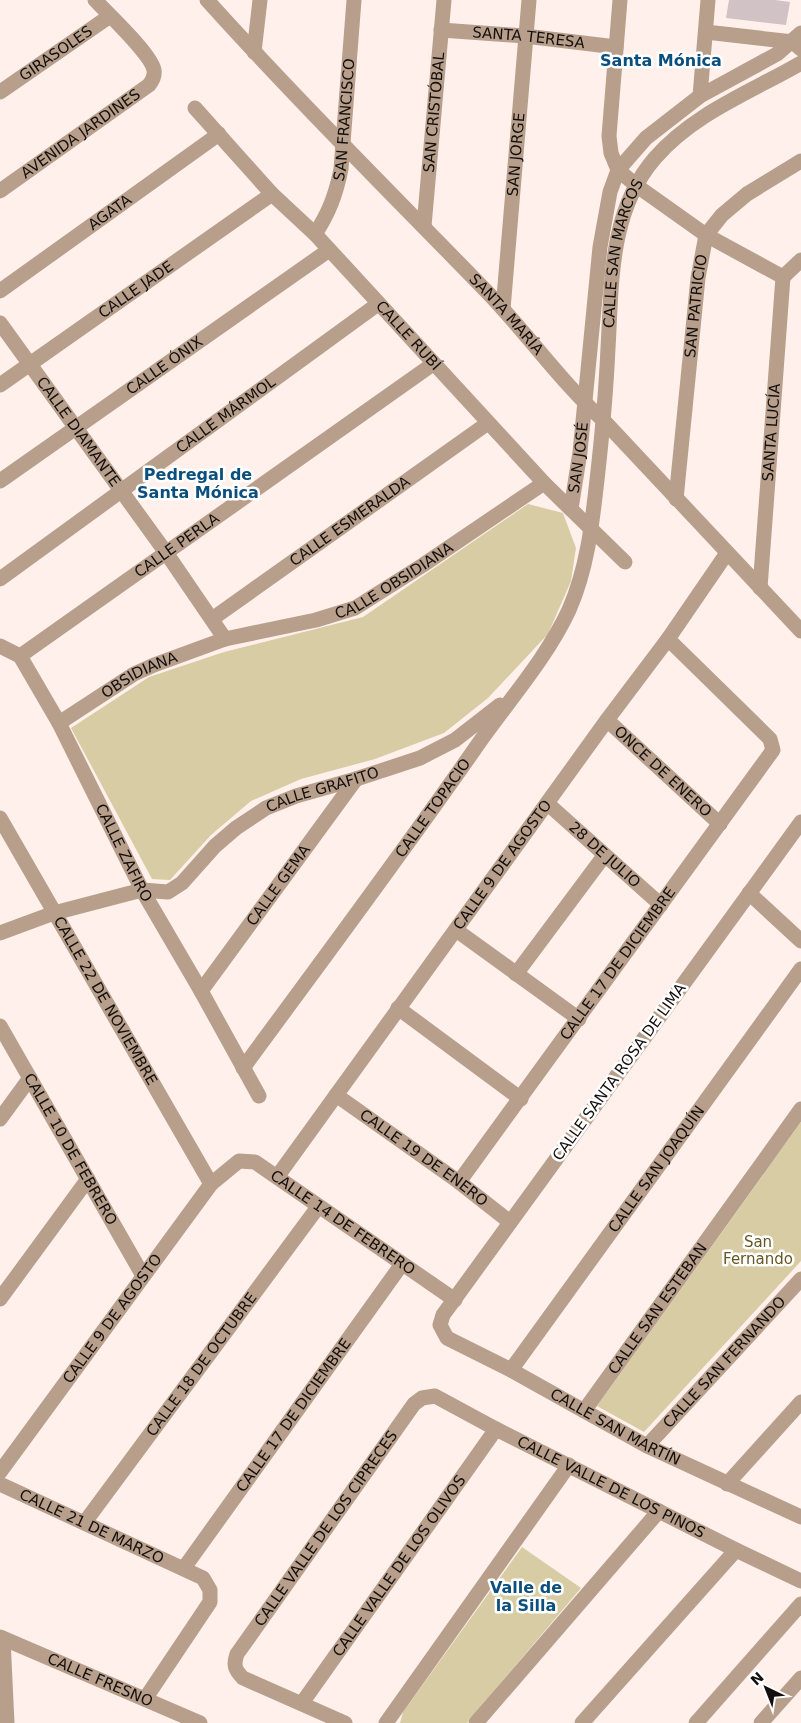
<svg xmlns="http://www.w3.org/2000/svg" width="801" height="1723" font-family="'DejaVu Sans',sans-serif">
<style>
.green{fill:#d8cca5}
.building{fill:#d1c2c5}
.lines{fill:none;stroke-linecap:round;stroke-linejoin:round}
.minor{stroke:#b79f8b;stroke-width:15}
.labels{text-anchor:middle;stroke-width:5;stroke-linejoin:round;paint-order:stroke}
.street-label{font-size:15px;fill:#140f0e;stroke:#fff}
.park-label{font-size:15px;fill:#665624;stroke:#fff}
.neighbourhood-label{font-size:16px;font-weight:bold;fill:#0b4f7e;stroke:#fff}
</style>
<rect width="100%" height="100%" fill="#fff0ec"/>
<g class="green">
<path d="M 528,504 L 563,513 L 576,548 L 571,581 L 548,634 L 488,698 L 444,733 L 375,759 L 301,779 L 251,801 L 211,835 L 170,880 L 152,879 L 71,728 L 149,677 L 224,652 L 363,617 Z"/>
<path d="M 801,1122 L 801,1261 L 644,1432 L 597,1406 Z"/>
<path d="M 522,1547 L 581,1588 L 467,1723 L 400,1723 L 403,1712 Z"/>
</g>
<path class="building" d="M 729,0 L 775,0 L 790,2 L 786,25 L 726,18 Z"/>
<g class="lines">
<g class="minor">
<path id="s1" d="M 207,0 C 298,101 395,197 490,295 C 529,336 562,383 604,421 L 801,631"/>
<path d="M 620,0 L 609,136 L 611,153 L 618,170 L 637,186 L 706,235 L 783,277"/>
<path id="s2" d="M 441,30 L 525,36 L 616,47"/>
<path d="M 706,32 L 793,42 L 801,49"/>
<path d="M 254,52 L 260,0"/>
<path id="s3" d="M 0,92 L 110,16"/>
<path d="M 700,96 L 708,0"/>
<path id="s4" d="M 195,108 L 272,194 L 315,234 L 544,483 L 625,562"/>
<path id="s5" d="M 0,191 L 149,85 C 153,80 155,76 154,70 C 151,54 108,14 95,0"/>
<path id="s6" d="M 424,226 L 444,0"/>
<path id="s7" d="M 315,234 C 329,213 336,194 341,169 L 354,0"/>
<path d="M 783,277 L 801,260"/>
<path id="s8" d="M 0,291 L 219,134"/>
<path id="s9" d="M 503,309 L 529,0"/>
<path id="s10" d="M 0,323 L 167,554 L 225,639"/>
<path id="s11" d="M 0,385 L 272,194"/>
<path id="s12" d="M 0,481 L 329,250"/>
<path id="s13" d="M 676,499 L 698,278 L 706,235 L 722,215 L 747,194 L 801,161"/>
<path id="s14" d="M 571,509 L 580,452 L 600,247 L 610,192 L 618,170 L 646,138 L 700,96 L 777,54 L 801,33"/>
<path id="s15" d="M 0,579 L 378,304"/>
<path id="s16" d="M 760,588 L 783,277"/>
<path id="s17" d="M 212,619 L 488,423"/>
<path id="s18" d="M 0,646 L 20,656 L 59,723 L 142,890 L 201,991 L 259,1096"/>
<path id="s19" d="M 20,656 L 433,364"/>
<path id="s20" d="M 607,720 L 720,824"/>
<path id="s21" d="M 59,723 L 134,674 L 154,665 L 225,639 L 316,620 L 355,608 L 423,565 L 544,483"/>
<path id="s22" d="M 548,804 L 661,905"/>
<path id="s23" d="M 0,818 L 211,1184"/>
<path id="s24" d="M 801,822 L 443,1315 L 440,1325 L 447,1338 L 511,1370 L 647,1446 L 801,1517"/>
<path d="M 749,893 L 801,941"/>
<path d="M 456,930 L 579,1019"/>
<path id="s25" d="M 0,933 L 54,913 L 142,890 L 168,892 L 182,883 L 215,846 L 236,828 L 266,808 L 296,796 L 356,779 L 420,758 L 455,740 L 500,705"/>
<path d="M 516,974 L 604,856"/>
<path id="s26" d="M 201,991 L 356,779"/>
<path d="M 398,1008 L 521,1099"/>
<path id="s27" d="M 0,1026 L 142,1274"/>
<path id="s28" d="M 243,1068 C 323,959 404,851 481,740 C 511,698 547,657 569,610 C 587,569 592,525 597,480 C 602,436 606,392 608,348 C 612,282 609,211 655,158 C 694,113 751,92 801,63"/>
<path id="s29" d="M 336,1095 L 459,1182 L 510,1222"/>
<path d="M 0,1119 L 30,1078"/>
<path id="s30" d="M 277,1177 L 607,720 L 668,639 L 727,553"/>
<path id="s31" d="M 459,1182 L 773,750 L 770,739 L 668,639"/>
<path d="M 0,1299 L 88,1179"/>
<path id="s32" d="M 511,1370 L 801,969"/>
<path id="s33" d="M 584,1411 L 801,1109"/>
<path id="s34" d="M 647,1446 L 801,1279"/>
<path id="s35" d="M 0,1472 L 211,1184 L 239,1161 L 255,1162 L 455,1300"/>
<path id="s36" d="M 0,1484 L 203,1578 L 210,1590 L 210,1602 L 145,1699"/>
<path d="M 727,1484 L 801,1402"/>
<path id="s37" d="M 85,1522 L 318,1207"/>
<path id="s38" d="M 184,1568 L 402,1264"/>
<path id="s39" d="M 0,1637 L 200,1723"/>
<path d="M 3,1639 L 7,1723"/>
<path id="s40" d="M 302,1703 L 496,1429"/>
<path id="s41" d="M 345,1723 L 243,1678 C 235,1670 233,1665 237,1654 L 414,1404 L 422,1398 L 435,1396 L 496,1429 L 736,1550 L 801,1581"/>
<path d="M 386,1723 L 569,1465"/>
<path d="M 476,1723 L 659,1511"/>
<path d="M 582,1723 L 736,1550"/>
<path d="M 696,1723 L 801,1604"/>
<path d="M 761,1723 L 801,1678"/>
</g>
</g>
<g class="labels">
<g class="street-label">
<text dy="5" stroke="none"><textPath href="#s2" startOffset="88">SANTA TERESA</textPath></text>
<text dy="5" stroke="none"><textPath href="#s3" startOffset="68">GIRASOLES</textPath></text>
<text dy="5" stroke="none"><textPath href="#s6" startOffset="114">SAN CRISTÓBAL</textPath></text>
<text dy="5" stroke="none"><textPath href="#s7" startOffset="120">SAN FRANCISCO</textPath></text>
<text dy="5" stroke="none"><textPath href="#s5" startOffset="99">AVENIDA JARDINES</textPath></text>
<text dy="5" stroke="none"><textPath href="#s9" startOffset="155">SAN JORGE</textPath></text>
<text dy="5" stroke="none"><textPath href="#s8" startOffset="135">AGATA</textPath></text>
<text dy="5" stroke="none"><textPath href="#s28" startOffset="925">CALLE SAN MARCOS</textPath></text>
<text dy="5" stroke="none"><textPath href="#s11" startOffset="166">CALLE JADE</textPath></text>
<text dy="5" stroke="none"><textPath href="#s13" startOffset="194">SAN PATRICIO</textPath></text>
<text dy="5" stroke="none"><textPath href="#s1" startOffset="434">SANTA MARÍA</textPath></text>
<text dy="5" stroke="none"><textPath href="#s4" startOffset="312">CALLE RUBÍ</textPath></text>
<text dy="5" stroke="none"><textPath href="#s12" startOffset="201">CALLE ÓNIX</textPath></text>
<text dy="5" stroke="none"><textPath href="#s15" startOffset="279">CALLE MÁRMOL</textPath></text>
<text dy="5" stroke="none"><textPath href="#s10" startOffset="134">CALLE DIAMANTE</textPath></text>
<text dy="5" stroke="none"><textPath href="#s16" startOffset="156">SANTA LUCÍA</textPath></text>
<text dy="5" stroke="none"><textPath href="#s14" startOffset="52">SAN JOSÉ</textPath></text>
<text dy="5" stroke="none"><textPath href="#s17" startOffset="169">CALLE ESMERALDA</textPath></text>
<text dy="5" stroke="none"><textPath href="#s19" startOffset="192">CALLE PERLA</textPath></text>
<text dy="5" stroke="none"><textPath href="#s21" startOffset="368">CALLE OBSIDIANA</textPath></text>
<text dy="5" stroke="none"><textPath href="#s21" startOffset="94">OBSIDIANA</textPath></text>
<text dy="5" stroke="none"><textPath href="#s20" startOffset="76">ONCE DE ENERO</textPath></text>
<text dy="5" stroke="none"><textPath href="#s25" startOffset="364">CALLE GRAFITO</textPath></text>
<text dy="5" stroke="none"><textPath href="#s28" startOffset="322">CALLE TOPACIO</textPath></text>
<text dy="5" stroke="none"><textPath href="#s18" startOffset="245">CALLE ZAFIRO</textPath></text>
<text dy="5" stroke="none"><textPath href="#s22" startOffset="76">28 DE JULIO</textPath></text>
<text dy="5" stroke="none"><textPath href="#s30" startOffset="385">CALLE 9 DE AGOSTO</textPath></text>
<text dy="5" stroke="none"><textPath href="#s26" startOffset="131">CALLE GEMA</textPath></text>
<text dy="5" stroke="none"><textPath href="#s31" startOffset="270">CALLE 17 DE DICIEMBRE</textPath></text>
<text dy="5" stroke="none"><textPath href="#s23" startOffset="211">CALLE 22 DE NOVIEMBRE</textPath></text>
<text transform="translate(619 1072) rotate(-54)" y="5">CALLE SANTA ROSA DE LIMA</text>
<text dy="5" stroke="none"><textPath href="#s27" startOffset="142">CALLE 10 DE FEBRERO</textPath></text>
<text dy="5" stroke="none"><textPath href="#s29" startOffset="108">CALLE 19 DE ENERO</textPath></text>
<text dy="5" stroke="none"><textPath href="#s32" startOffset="248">CALLE SAN JOAQUÍN</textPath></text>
<text dy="5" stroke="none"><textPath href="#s35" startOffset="516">CALLE 14 DE FEBRERO</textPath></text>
<text dy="5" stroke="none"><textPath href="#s33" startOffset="126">CALLE SAN ESTEBAN</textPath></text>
<text dy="5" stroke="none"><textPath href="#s35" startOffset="190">CALLE 9 DE AGOSTO</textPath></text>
<text dy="5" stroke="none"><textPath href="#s34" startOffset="114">CALLE SAN FERNANDO</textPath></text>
<text dy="5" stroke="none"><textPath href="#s37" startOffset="196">CALLE 18 DE OCTUBRE</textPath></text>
<text dy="5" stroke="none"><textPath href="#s38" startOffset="188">CALLE 17 DE DICIEMBRE</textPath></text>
<text dy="5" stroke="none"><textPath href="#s24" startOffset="825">CALLE SAN MARTÍN</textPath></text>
<text dy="5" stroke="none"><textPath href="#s41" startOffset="666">CALLE VALLE DE LOS PINOS</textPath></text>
<text dy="5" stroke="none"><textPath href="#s36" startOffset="101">CALLE 21 DE MARZO</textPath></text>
<text dy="5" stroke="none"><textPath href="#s41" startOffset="292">CALLE VALLE DE LOS CIPRECES</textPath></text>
<text dy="5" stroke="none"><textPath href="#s40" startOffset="168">CALLE VALLE DE LOS OLIVOS</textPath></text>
<text dy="5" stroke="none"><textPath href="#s39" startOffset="109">CALLE FRESNO</textPath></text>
</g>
<g class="park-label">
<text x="758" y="1247">San<tspan x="758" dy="17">Fernando</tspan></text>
</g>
<g class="neighbourhood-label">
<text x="661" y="66">Santa Mónica</text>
<text x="198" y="480">Pedregal de<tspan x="198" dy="18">Santa Mónica</tspan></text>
<text x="526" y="1593">Valle de<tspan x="526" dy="18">la Silla</tspan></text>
</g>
</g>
<g transform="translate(766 1688) rotate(317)" stroke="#ffffff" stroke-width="4" paint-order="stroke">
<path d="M0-4L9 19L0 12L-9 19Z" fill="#140f0e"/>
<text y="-8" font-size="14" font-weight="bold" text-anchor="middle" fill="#140f0e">N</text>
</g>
</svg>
